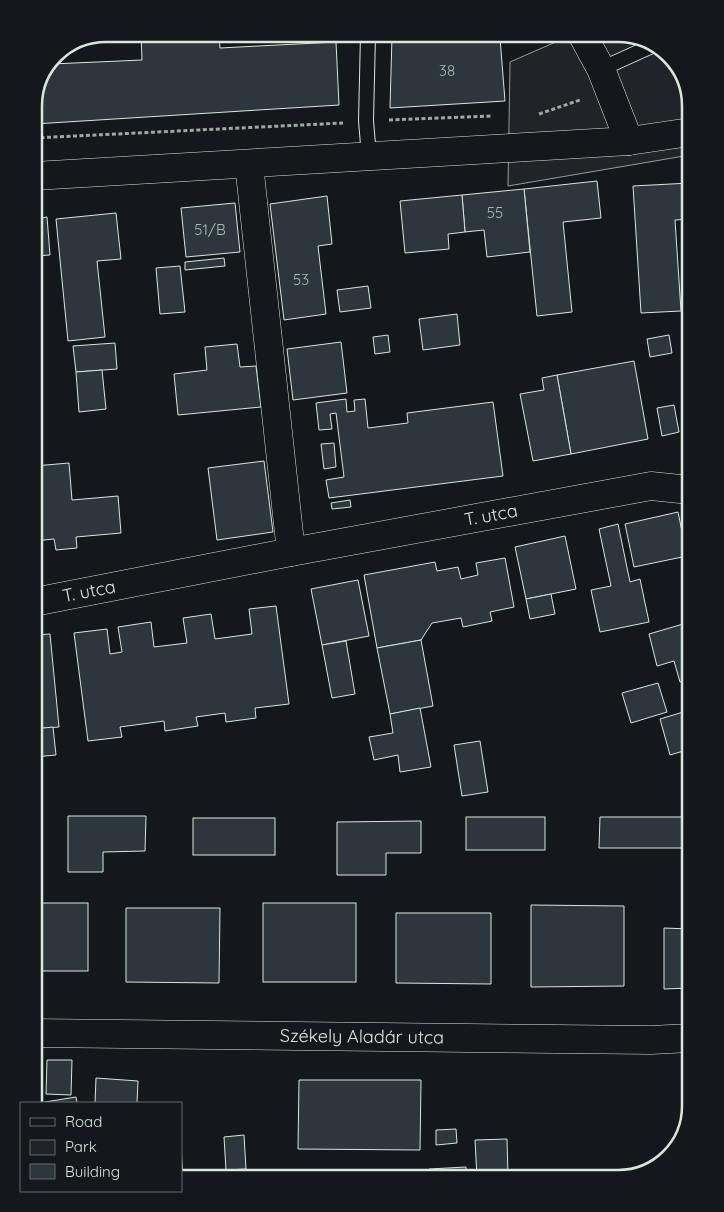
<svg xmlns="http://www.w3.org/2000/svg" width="724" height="1212" font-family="Quicksand,sans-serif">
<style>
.green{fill:#202428;stroke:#939e99}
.building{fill:#2c363c;stroke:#d8e6dc}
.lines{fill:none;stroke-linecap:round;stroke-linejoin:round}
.service-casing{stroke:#d8e6dc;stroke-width:16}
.minor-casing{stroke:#d8e6dc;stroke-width:29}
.tertiary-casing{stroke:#d8e6dc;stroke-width:29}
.path{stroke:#9da8a2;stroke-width:3;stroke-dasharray:4 2.5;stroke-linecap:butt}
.service{stroke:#14181c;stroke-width:14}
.minor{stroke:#14181c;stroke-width:28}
.tertiary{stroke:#14181c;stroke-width:28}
.labels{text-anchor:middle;stroke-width:4;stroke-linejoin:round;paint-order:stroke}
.number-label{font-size:15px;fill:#adbab4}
.street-label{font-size:18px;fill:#d8e6dc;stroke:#14181c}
.rim{fill:none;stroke:#d8e6dc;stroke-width:2.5}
</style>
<rect width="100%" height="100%" fill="#14181c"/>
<path class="green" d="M 574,34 L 623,34 L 658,46 L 683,75 L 690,106 L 690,155 L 508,186 L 510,62 Z"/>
<g class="building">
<path d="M 141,34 L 219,34 L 220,48 L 336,42 L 339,105 L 34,124 L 34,102 L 51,64 L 142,60 Z"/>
<path d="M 415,34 L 498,34 L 500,38 L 505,101 L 390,108 L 392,36 L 418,40 Z"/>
<path d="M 597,181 L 601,218 L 563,222 L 572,312 L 537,316 L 524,189 Z"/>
<path d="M 690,183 L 690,219 L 675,220 L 681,311 L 641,313 L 633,186 Z"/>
<path d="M 524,189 L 530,252 L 487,257 L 484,230 L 465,232 L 462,195 Z"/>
<path d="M 462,195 L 465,232 L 448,234 L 449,249 L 405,253 L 400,201 Z"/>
<path d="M 327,196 L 332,244 L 318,246 L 326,314 L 284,320 L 270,204 Z"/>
<path d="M 235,203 L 240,252 L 186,257 L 181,208 Z"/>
<path d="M 116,213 L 121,259 L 97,261 L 105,337 L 68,341 L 56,219 Z"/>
<path d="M 47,217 L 50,255 L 34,256 L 34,219 Z"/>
<path d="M 224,258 L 225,266 L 185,270 L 185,262 Z"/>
<path d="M 180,266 L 185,312 L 160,314 L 156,268 Z"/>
<path d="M 368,286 L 371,308 L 340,312 L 337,290 Z"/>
<path d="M 457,314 L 460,345 L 423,350 L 419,319 Z"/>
<path d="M 388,335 L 390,352 L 375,354 L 373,337 Z"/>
<path d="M 669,335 L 672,353 L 650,357 L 647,339 Z"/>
<path d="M 341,342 L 347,393 L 293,400 L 287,349 Z"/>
<path d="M 115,343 L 117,369 L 76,372 L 73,346 Z"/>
<path d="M 237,344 L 240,367 L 256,366 L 261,407 L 178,415 L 174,374 L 207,370 L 205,347 Z"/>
<path d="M 634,361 L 648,439 L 571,454 L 557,375 Z"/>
<path d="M 102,370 L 106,409 L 79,412 L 76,372 Z"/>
<path d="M 557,375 L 571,454 L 533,461 L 520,394 L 544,390 L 542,378 Z"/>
<path d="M 346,399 L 347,412 L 355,411 L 354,400 L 365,399 L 368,428 L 408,423 L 407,413 L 493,402 L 503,476 L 329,498 L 326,480 L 344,477 L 336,413 L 330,414 L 332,429 L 319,430 L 316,403 Z"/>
<path d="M 674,405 L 679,432 L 662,436 L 657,408 Z"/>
<path d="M 334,443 L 336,467 L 324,469 L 321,444 Z"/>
<path d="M 264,461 L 273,532 L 217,540 L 208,468 Z"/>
<path d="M 69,463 L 72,500 L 118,496 L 121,533 L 76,537 L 77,548 L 56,550 L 54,539 L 34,541 L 34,466 Z"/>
<path d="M 350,500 L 351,507 L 332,509 L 331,503 Z"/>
<path d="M 678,512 L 687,556 L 634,567 L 625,524 Z"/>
<path d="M 618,524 L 630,582 L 640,579 L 649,622 L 600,632 L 591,590 L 611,586 L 599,529 Z"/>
<path d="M 565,536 L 576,589 L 526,599 L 515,547 Z"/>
<path d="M 505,558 L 514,607 L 490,612 L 492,621 L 463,627 L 461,618 L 432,623 L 421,640 L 377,648 L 364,575 L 435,562 L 437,571 L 458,567 L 461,579 L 478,575 L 476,563 Z"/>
<path d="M 358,580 L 369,636 L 322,645 L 311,589 Z"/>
<path d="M 551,594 L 555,614 L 530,619 L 526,599 Z"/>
<path d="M 276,606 L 289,704 L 255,708 L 256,718 L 226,722 L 225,713 L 196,717 L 198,726 L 165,731 L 164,721 L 120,727 L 122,737 L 88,741 L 74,633 L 107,629 L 110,654 L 122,652 L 118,627 L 151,622 L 154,647 L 187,643 L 183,618 L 211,614 L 215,639 L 252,634 L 249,609 Z"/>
<path d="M 690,622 L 690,679 L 680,682 L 674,661 L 657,666 L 649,634 Z"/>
<path d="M 50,634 L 59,727 L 34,729 L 34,635 Z"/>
<path d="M 421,640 L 433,706 L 390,714 L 377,648 Z"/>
<path d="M 346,641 L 355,694 L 332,698 L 322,645 Z"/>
<path d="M 658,683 L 667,712 L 631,723 L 622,693 Z"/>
<path d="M 420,708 L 431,767 L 400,772 L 398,755 L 374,760 L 369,737 L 393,733 L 390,714 Z"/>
<path d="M 690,710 L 690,749 L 670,755 L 660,719 Z"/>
<path d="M 53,727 L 56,755 L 34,757 L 34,729 Z"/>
<path d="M 480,741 L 488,792 L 462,796 L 454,745 Z"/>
<path d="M 68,816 L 146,816 L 145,851 L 103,852 L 103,872 L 68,872 Z"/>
<rect x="466" y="817" width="79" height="33"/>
<path d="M 600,817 L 690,817 L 690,848 L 599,848 Z"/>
<rect x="193" y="818" width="82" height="37"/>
<path d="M 421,821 L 421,853 L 386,853 L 386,875 L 337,875 L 337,822 Z"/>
<rect x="34" y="903" width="54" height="68"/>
<rect x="263" y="903" width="93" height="79"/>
<path d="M 531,905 L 624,906 L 624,986 L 531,987 Z"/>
<path d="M 126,908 L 220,908 L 219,983 L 126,982 Z"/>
<path d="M 396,913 L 491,913 L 491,984 L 396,983 Z"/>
<path d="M 664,928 L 690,929 L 690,988 L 664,989 Z"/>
<path d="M 47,1060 L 72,1060 L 71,1095 L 46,1094 Z"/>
<path d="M 34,1076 L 39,1077 L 39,1103 L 34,1103 Z"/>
<path d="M 96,1078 L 138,1081 L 137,1103 L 95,1103 Z"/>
<path d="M 299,1080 L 421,1080 L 420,1150 L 298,1149 Z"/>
<path d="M 76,1097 L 77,1103 L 39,1103 Z"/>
<path d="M 456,1129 L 457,1143 L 436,1145 L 436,1130 Z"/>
<path d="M 244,1135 L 246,1169 L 226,1170 L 224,1137 Z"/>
<path d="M 507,1139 L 508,1177 L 477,1178 L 475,1140 Z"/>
<path d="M 181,1147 L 183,1178 L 181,1178 Z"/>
<path d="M 466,1167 L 466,1178 L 429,1178 L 429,1169 Z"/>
</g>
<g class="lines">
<g class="service-casing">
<g id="service">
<path d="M 368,34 L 366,121 L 369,156"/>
<path d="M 601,69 L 654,45"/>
</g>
</g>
<g class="minor-casing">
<g id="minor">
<path d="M 582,34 L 601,69 L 629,141"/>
<path d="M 249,164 L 291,552"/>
<path id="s1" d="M 34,602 L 291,552 L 651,486 L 690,490"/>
<path id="s2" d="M 34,1033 L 651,1040 L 690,1038"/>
</g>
</g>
<g class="tertiary-casing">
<path id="tertiary" d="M 34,176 L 629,141 L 690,132"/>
</g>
<g class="path">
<path d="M 539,114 L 580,100"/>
<path d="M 389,120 L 493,116"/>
<path d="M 34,138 L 343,123"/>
</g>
<use href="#service" class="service"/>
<use href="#minor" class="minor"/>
<use href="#tertiary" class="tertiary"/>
</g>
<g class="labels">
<g class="number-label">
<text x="447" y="76">38</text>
<text x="495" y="218">55</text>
<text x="210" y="235">51/B</text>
<text x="301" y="285">53</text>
</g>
<g class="street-label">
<text dy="6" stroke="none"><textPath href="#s1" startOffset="465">T. utca</textPath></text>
<text dy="6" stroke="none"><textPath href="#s1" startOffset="56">T. utca</textPath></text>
<text dy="6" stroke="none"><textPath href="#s2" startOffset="328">Székely Aladár utca</textPath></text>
</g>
</g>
<path d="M0 0H724V1212H0ZM106 42H618A64 64 0 0 1 682 106V1106A64 64 0 0 1 618 1170H106A64 64 0 0 1 42 1106V106A64 64 0 0 1 106 42Z" fill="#14181c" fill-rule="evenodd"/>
<path class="rim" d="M106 42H618A64 64 0 0 1 682 106V1106A64 64 0 0 1 618 1170H106A64 64 0 0 1 42 1106V106A64 64 0 0 1 106 42Z"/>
<rect x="20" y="1102" width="162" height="90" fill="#14181c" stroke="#626a69"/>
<rect x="30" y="1118" width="25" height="8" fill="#14181c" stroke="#626a69"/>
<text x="65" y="1127" font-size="15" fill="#d8e6dc">Road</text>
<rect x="30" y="1140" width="25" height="15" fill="#202428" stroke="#626a69"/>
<text x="65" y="1152" font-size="15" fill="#d8e6dc">Park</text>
<rect x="30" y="1164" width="25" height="15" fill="#2c363c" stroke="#626a69"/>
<text x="65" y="1177" font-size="15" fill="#d8e6dc">Building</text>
</svg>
